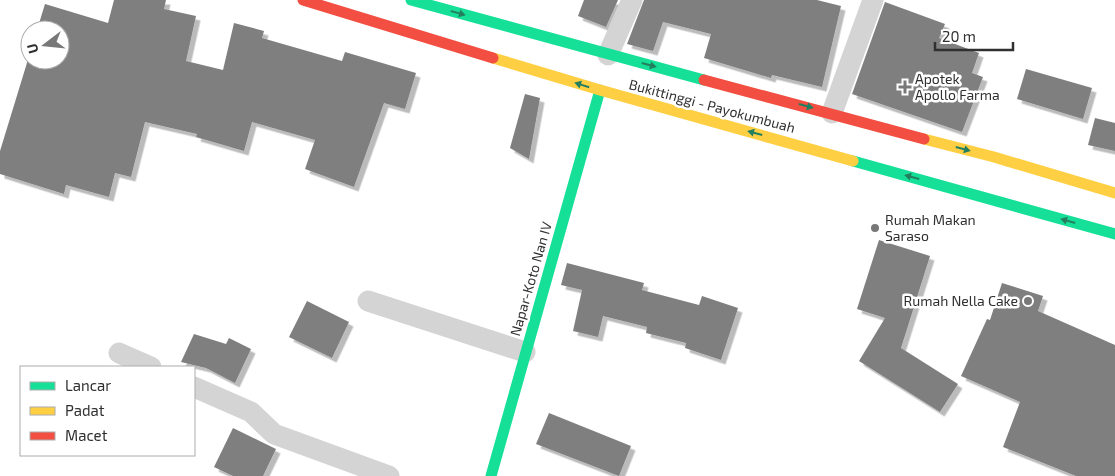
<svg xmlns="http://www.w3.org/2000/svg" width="1115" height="476" font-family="'Exo 2',sans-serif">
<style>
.building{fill:#7f7f7f;filter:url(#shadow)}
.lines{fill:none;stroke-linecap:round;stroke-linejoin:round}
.street{stroke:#d4d4d4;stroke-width:21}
.fast{stroke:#16e098;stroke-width:11}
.slow{stroke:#ffcf43;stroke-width:11}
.jam{stroke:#f24e42;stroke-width:11}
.oneway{fill:#247f5f}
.poi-dot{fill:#787878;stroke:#fff;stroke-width:2}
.labels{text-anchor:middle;stroke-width:5;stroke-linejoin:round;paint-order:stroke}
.poi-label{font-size:14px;fill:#303030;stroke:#fff;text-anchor:start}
.street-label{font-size:14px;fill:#303030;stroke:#fff}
</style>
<defs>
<filter id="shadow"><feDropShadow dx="4.5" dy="4.5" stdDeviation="0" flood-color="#0004"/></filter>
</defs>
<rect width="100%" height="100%" fill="#fff"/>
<g class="building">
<path d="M 114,0 L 166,0 L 164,9 L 196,16 L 186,61 L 223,70 L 234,23 L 264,31 L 262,38 L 342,61 L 345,52 L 416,73 L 405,109 L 384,103 L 354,187 L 305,169 L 315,140 L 252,122 L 244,151 L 196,137 L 197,134 L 145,122 L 131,177 L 115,173 L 109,197 L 66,185 L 64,194 L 0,174 L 0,151 L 30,53 L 30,60 L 60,60 L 60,30 L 37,30 L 45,4 L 108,23 Z"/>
<path d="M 584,0 L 618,0 L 606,27 L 578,16 Z"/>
<path d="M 644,0 L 817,0 L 841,6 L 822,87 L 772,75 L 771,78 L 704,58 L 711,34 L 663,22 L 653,51 L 627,44 Z"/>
<path d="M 885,2 L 945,24 L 939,38 L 979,53 L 972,73 L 983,77 L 962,132 L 852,94 Z"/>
<path d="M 1026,69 L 1092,88 L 1083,119 L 1017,99 Z"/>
<path d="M 525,94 L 540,98 L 529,159 L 510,148 Z"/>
<path d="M 1095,118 L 1115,123 L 1115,151 L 1088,145 Z"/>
<path d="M 879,240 L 930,256 L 901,348 L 958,384 L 940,412 L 859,361 L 885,318 L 857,309 Z"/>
<path d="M 567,263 L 644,283 L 642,290 L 699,305 L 702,296 L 738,308 L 721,360 L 685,348 L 686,343 L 646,333 L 647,327 L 603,316 L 598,337 L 573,331 L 582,290 L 561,285 Z"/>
<path d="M 1002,283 L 1043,296 L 1038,311 L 1115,345 L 1115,476 L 1076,476 L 1003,447 L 1020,402 L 961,376 L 987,319 L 990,320 Z"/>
<path d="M 307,301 L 349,322 L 332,358 L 289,337 Z"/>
<path d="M 194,334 L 226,344 L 229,338 L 251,349 L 235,383 L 206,368 L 181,362 Z"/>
<path d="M 549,413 L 631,446 L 619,476 L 536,444 Z"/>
<path d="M 233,428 L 276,449 L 263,476 L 233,476 L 214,467 Z"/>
</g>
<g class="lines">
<g class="street">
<path d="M 608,55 L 632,0"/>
<path d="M 832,113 L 873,0"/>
<path d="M 368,301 L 525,352"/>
<path d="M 119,353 L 151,367"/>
<path d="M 194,387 L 251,412 L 274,434 L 389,476"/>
</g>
<g class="fast">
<path d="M 411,0 L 704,80"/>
<path d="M 853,161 L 1115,234"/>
<path d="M 491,476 L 600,90"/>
</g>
<g class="slow">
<path d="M 493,58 L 600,90 L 853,161"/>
<path d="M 924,139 L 994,157 L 1115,193"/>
</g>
<g class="jam">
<path d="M 303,0 L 493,58"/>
<path d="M 704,80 L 924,139"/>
</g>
</g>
<defs><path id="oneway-solid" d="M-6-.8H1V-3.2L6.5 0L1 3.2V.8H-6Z" transform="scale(1.25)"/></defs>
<g class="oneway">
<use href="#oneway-solid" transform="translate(458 13) rotate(16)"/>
<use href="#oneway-solid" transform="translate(649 65) rotate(15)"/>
<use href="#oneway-solid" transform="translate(582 85) rotate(-163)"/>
<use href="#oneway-solid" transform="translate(806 106) rotate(15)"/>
<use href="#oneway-solid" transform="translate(755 133) rotate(-165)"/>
<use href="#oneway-solid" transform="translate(963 149) rotate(15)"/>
<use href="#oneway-solid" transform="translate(912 177) rotate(-165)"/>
<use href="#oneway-solid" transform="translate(1068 221) rotate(-164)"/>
</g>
<g class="poi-dot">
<path d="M902.5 79.5h5v5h5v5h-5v5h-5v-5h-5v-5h5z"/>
<circle cx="875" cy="228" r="5"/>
<circle cx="1028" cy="301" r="5"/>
</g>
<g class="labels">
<g class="poi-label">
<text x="915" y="84">Apotek<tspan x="915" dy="16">Apollo Farma</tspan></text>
<text x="885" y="225">Rumah Makan<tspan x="885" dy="16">Saraso</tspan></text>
<text x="1018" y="306" text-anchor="end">Rumah Nella Cake</text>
</g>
<g class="street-label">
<text transform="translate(712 106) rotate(15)" y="5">Bukittinggi - Payokumbuah</text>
<text transform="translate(531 279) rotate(-74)" y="5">Napar-Koto Nan IV</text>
</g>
</g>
<rect x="20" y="366" width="175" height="90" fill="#ffffff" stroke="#acacac"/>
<rect x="30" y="382" width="25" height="8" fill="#16e098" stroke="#acacac"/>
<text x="65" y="391" font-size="15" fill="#303030">Lancar</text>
<rect x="30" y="407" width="25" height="8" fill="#ffcf43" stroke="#acacac"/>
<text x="65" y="416" font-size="15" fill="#303030">Padat</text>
<rect x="30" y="432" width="25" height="8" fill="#f24e42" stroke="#acacac"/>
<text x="65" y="441" font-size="15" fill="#303030">Macet</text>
<g transform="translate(45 45) rotate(254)"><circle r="24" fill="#ffffff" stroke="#acacac"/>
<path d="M0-4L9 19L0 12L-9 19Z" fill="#787878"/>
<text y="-8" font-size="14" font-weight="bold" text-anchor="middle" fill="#303030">U</text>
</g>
<path d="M935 42v8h78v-8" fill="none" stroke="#303030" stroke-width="2.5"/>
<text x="942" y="42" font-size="15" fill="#303030" stroke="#ffffff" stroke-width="4" paint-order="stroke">20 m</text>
</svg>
